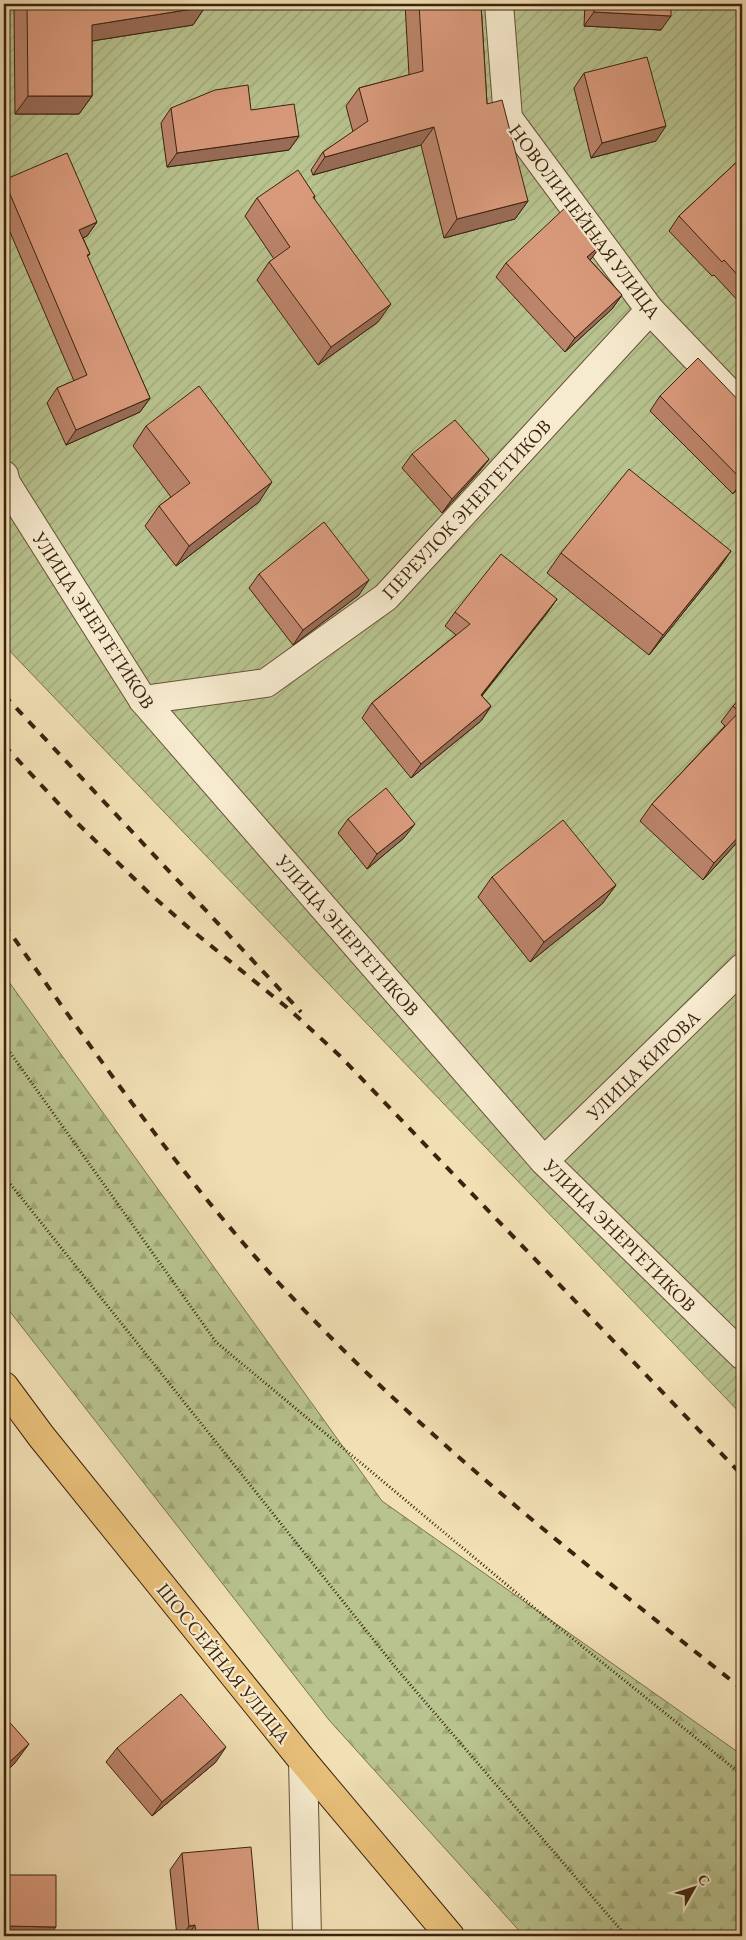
<svg xmlns="http://www.w3.org/2000/svg" width="746" height="1940" font-family="'EB Garamond',serif">
<style>
.forest{fill:url(#forest-firs);stroke:#79734e}
.garden{fill:url(#garden-furrows);stroke:#79734e}
.lines{fill:none;stroke-linecap:round;stroke-linejoin:round}
.minor-casing{stroke:#685238;stroke-width:30}
.major-casing{stroke:#3a230e;stroke-width:30}
.path{stroke:#3a230e;stroke-width:3;stroke-dasharray:1 2.5;stroke-linecap:butt}
.minor{stroke:#f7ebcf;stroke-width:28}
.major{stroke:#e9c07a;stroke-width:28}
.rail{stroke:#3a230e;stroke-width:4;stroke-dasharray:9 9;stroke-linecap:butt}
.wall{fill:#bb846b;stroke:#3a230e}
.shaded-wall{fill:#986c57;stroke:#3a230e}
.building{fill:#d99a7c;stroke:#3a230e}
.labels{text-anchor:middle;stroke-width:4.5;stroke-linejoin:round;paint-order:stroke}
.street-label{font-size:19px;fill:#3a230e;stroke:#f7ebcf}
</style>
<defs>
<pattern id="forest-firs" width="22" height="20" patternUnits="userSpaceOnUse" patternTransform="scale(1.25)"><rect width="22" height="20" fill="#b8c38f"/><path d="M5 1l3.5 6h-7zM16 11l3.5 6h-7z" fill="#9fa77a"/></pattern>
<pattern id="garden-furrows" width="10" height="10" patternUnits="userSpaceOnUse" patternTransform="scale(1.25)"><rect width="10" height="10" fill="#b8c38f"/><path d="M-1 1l2-2M0 10L10 0M9 11l2-2" fill="none" stroke="#9fa77a"/></pattern>
</defs>
<rect width="100%" height="100%" fill="#f2e0b5"/>
<filter id="stains"><feTurbulence type="fractalNoise" baseFrequency=".004" numOctaves="4"/><feColorMatrix values="0 0 0 0 .2 0 0 0 0 .09 0 0 0 0 .02 0 0 0 .5 -.17"/></filter>
<radialGradient id="worn" r=".72"><stop offset=".6" stop-color="#630" stop-opacity="0"/><stop offset="1" stop-color="#630" stop-opacity=".3"/></radialGradient>
<path class="forest" d="M 4,975 L 382,1501 L 742,1755 L 742,1936 L 524,1936 L 329,1720 L 4,1304 Z"/>
<path class="garden" d="M 4,4 L 742,4 L 742,1415 L 4,645 Z"/>
<g class="lines">
<g class="minor-casing">
<g id="minor">
<path d="M 499,4 L 508,118 L 650,310 L 742,406"/>
<path d="M 4,475 L 6,483 L 143,700 L 544,1161 L 742,1355"/>
<path d="M 143,700 L 266,683 L 386,597 L 650,310"/>
<path d="M 544,1161 L 742,968"/>
<path d="M 303,1761 L 307,1936"/>
</g>
</g>
<g class="major-casing">
<path id="major" d="M 4,1386 L 41,1436 L 303,1761 L 450,1936"/>
</g>
<g class="path">
<path d="M 4,1044 L 216,1342 L 537,1610 L 742,1775"/>
<path d="M 4,1176 L 396,1668 L 626,1936"/>
</g>
<use href="#minor" class="minor"/>
<use href="#major" class="major"/>
<g class="rail">
<path d="M 4,695 L 301,1012"/>
<path d="M 4,745 L 72,818 L 148,892 L 189,928 L 290,1010 L 340,1056 L 742,1475"/>
<path d="M 4,924 C 93,1050 183,1181 289,1294 C 426,1441 586,1564 742,1689"/>
</g>
</g>
<g class="wall">
<path d="M 14,4 L 205,4 L 205,7 L 193,25 L 92,41 L 92,96 L 79,114 L 15,114 Z"/>
<path d="M 405,4 L 481,4 L 487,104 L 528,201 L 515,219 L 444,238 L 421,145 L 313,175 L 311,170 L 323,152 L 353,132 L 346,106 L 359,88 L 409,75 Z"/>
<path d="M 585,4 L 671,4 L 661,30 L 584,26 Z"/>
<path d="M 584,73 L 656,141 L 591,158 L 574,88 Z"/>
<path d="M 171,108 L 251,110 L 299,136 L 289,150 L 167,167 L 161,123 Z"/>
<path d="M 742,157 L 742,305 L 714,275 L 712,276 L 669,231 L 679,216 Z"/>
<path d="M 4,180 L 97,222 L 87,236 L 83,238 L 90,254 L 87,257 L 150,398 L 140,412 L 66,445 L 47,403 L 57,388 L 74,381 L 4,218 Z"/>
<path d="M 315,196 L 314,198 L 378,322 L 318,365 L 257,280 L 269,262 L 274,259 L 245,216 L 257,198 Z"/>
<path d="M 602,244 L 590,260 L 622,295 L 612,309 L 565,352 L 496,277 L 506,263 Z"/>
<path d="M 660,396 L 742,404 L 742,485 L 733,494 L 650,411 Z"/>
<path d="M 146,426 L 259,502 L 176,566 L 145,526 L 159,506 L 171,497 L 133,446 Z"/>
<path d="M 412,454 L 489,459 L 478,473 L 442,513 L 402,468 Z"/>
<path d="M 731,551 L 717,571 L 649,655 L 547,573 L 561,553 Z"/>
<path d="M 259,574 L 359,595 L 293,645 L 249,588 Z"/>
<path d="M 557,599 L 547,613 L 482,696 L 491,706 L 481,721 L 411,778 L 362,718 L 372,703 L 456,635 L 445,626 L 455,612 Z"/>
<path d="M 742,697 L 742,837 L 703,880 L 640,821 L 652,804 L 725,726 L 721,722 L 733,706 Z"/>
<path d="M 348,819 L 404,838 L 367,869 L 338,833 Z"/>
<path d="M 492,877 L 616,885 L 602,904 L 530,962 L 478,897 Z"/>
<path d="M 117,1748 L 216,1762 L 152,1816 L 106,1762 Z"/>
<path d="M 182,1853 L 259,1936 L 177,1936 L 170,1870 Z"/>
<path d="M 6,1875 L 49,1936 L 4,1936 L 4,1878 Z"/>
</g>
<g class="shaded-wall">
<path d="M 205,7 L 193,25 L 79,43 L 92,25 Z"/>
<path d="M 594,12 L 671,16 L 661,30 L 584,26 Z"/>
<path d="M 28,96 L 92,96 L 79,114 L 15,114 Z"/>
<path d="M 666,126 L 656,141 L 591,158 L 602,143 Z"/>
<path d="M 434,127 L 421,145 L 313,175 L 325,157 Z"/>
<path d="M 299,136 L 289,150 L 167,167 L 177,153 Z"/>
<path d="M 528,201 L 515,219 L 444,238 L 457,219 Z"/>
<path d="M 97,222 L 87,236 L 69,244 L 79,230 Z"/>
<path d="M 602,244 L 592,258 L 577,272 L 587,257 Z"/>
<path d="M 622,295 L 612,309 L 565,352 L 575,338 Z"/>
<path d="M 391,304 L 378,322 L 318,365 L 331,347 Z"/>
<path d="M 150,398 L 140,412 L 66,445 L 76,430 Z"/>
<path d="M 489,459 L 478,473 L 442,513 L 452,499 Z"/>
<path d="M 742,481 L 742,485 L 733,494 Z"/>
<path d="M 272,482 L 259,502 L 176,566 L 189,546 Z"/>
<path d="M 731,551 L 717,571 L 649,655 L 663,635 Z"/>
<path d="M 369,580 L 359,595 L 293,645 L 303,630 Z"/>
<path d="M 557,599 L 547,613 L 471,709 L 481,695 Z"/>
<path d="M 491,706 L 481,721 L 411,778 L 421,764 Z"/>
<path d="M 415,824 L 404,838 L 367,869 L 377,854 Z"/>
<path d="M 742,833 L 742,837 L 703,880 L 714,863 Z"/>
<path d="M 616,885 L 602,904 L 530,962 L 544,942 Z"/>
<path d="M 29,1744 L 15,1763 L 4,1774 L 4,1767 Z"/>
<path d="M 226,1747 L 216,1762 L 152,1816 L 162,1802 Z"/>
<path d="M 195,1925 L 187,1936 L 182,1936 L 189,1926 Z"/>
<path d="M 5,1926 L 56,1927 L 49,1936 L 4,1936 L 4,1928 Z"/>
</g>
<g class="building">
<path d="M 27,4 L 205,4 L 205,7 L 92,25 L 92,96 L 28,96 Z"/>
<path d="M 419,4 L 481,4 L 487,104 L 502,100 L 528,201 L 457,219 L 434,127 L 325,157 L 323,152 L 368,121 L 359,88 L 423,71 Z"/>
<path d="M 594,4 L 671,4 L 671,16 L 594,12 Z"/>
<path d="M 647,57 L 666,126 L 602,143 L 584,73 Z"/>
<path d="M 248,85 L 251,110 L 294,104 L 299,136 L 177,153 L 171,108 L 215,90 Z"/>
<path d="M 67,153 L 97,222 L 79,230 L 90,254 L 87,255 L 150,398 L 76,430 L 57,388 L 87,375 L 4,180 Z"/>
<path d="M 742,157 L 742,280 L 724,260 L 722,262 L 679,216 Z"/>
<path d="M 298,170 L 315,196 L 313,197 L 391,304 L 331,347 L 269,262 L 290,247 L 257,198 Z"/>
<path d="M 567,206 L 602,244 L 587,257 L 622,295 L 575,338 L 506,263 Z"/>
<path d="M 698,358 L 742,404 L 742,480 L 660,396 Z"/>
<path d="M 199,386 L 272,482 L 189,546 L 159,506 L 190,483 L 146,426 Z"/>
<path d="M 455,420 L 489,459 L 452,499 L 412,454 Z"/>
<path d="M 629,469 L 731,551 L 663,635 L 561,553 Z"/>
<path d="M 324,522 L 369,580 L 303,630 L 259,574 Z"/>
<path d="M 501,554 L 557,599 L 481,695 L 491,706 L 421,764 L 372,703 L 470,624 L 455,612 Z"/>
<path d="M 742,697 L 742,833 L 714,863 L 652,804 L 739,712 L 733,706 Z"/>
<path d="M 386,788 L 415,824 L 377,854 L 348,819 Z"/>
<path d="M 563,820 L 616,885 L 544,942 L 492,877 Z"/>
<path d="M 181,1694 L 226,1747 L 162,1802 L 117,1748 Z"/>
<path d="M 4,1716 L 29,1744 L 4,1767 Z"/>
<path d="M 251,1847 L 259,1936 L 196,1936 L 195,1925 L 189,1926 L 182,1853 Z"/>
<path d="M 6,1875 L 56,1875 L 56,1927 L 5,1926 Z"/>
</g>
<g class="labels">
<g class="street-label">
<text transform="translate(585 221) rotate(53)" y="7">НОВОЛИНЕЙНАЯ УЛИЦА</text>
<text transform="translate(466 509) rotate(-47)" y="7">ПЕРЕУЛОК ЭНЕРГЕТИКОВ</text>
<text transform="translate(94 620) rotate(57)" y="7">УЛИЦА ЭНЕРГЕТИКОВ</text>
<text transform="translate(348 935) rotate(49)" y="7">УЛИЦА ЭНЕРГЕТИКОВ</text>
<text transform="translate(643 1065) rotate(-44)" y="7">УЛИЦА КИРОВА</text>
<text transform="translate(620 1235) rotate(45)" y="7">УЛИЦА ЭНЕРГЕТИКОВ</text>
<text transform="translate(224 1663) rotate(51)" y="7">ШОССЕЙНАЯ УЛИЦА</text>
</g>
</g>
<rect width="746" height="1940" fill="none" stroke="#f2e0b5" stroke-width="20"/>
<rect x="5" y="5" width="736" height="1930" fill="none" stroke="#3a230e" stroke-width="2.5"/>
<rect x="10" y="10" width="726" height="1920" fill="none" stroke="#3a230e"/>
<g transform="translate(694 1888) rotate(51)" stroke="#f7ebcf" stroke-width="4" paint-order="stroke">
<path d="M0-4L9 19L0 12L-9 19Z" fill="#3a230e"/>
<text y="-8" font-size="14" font-weight="bold" text-anchor="middle" fill="#3a230e">С</text>
</g>
<rect width="100%" height="100%" filter="url(#stains)"/>
<rect width="100%" height="100%" fill="url(#worn)"/>
</svg>
